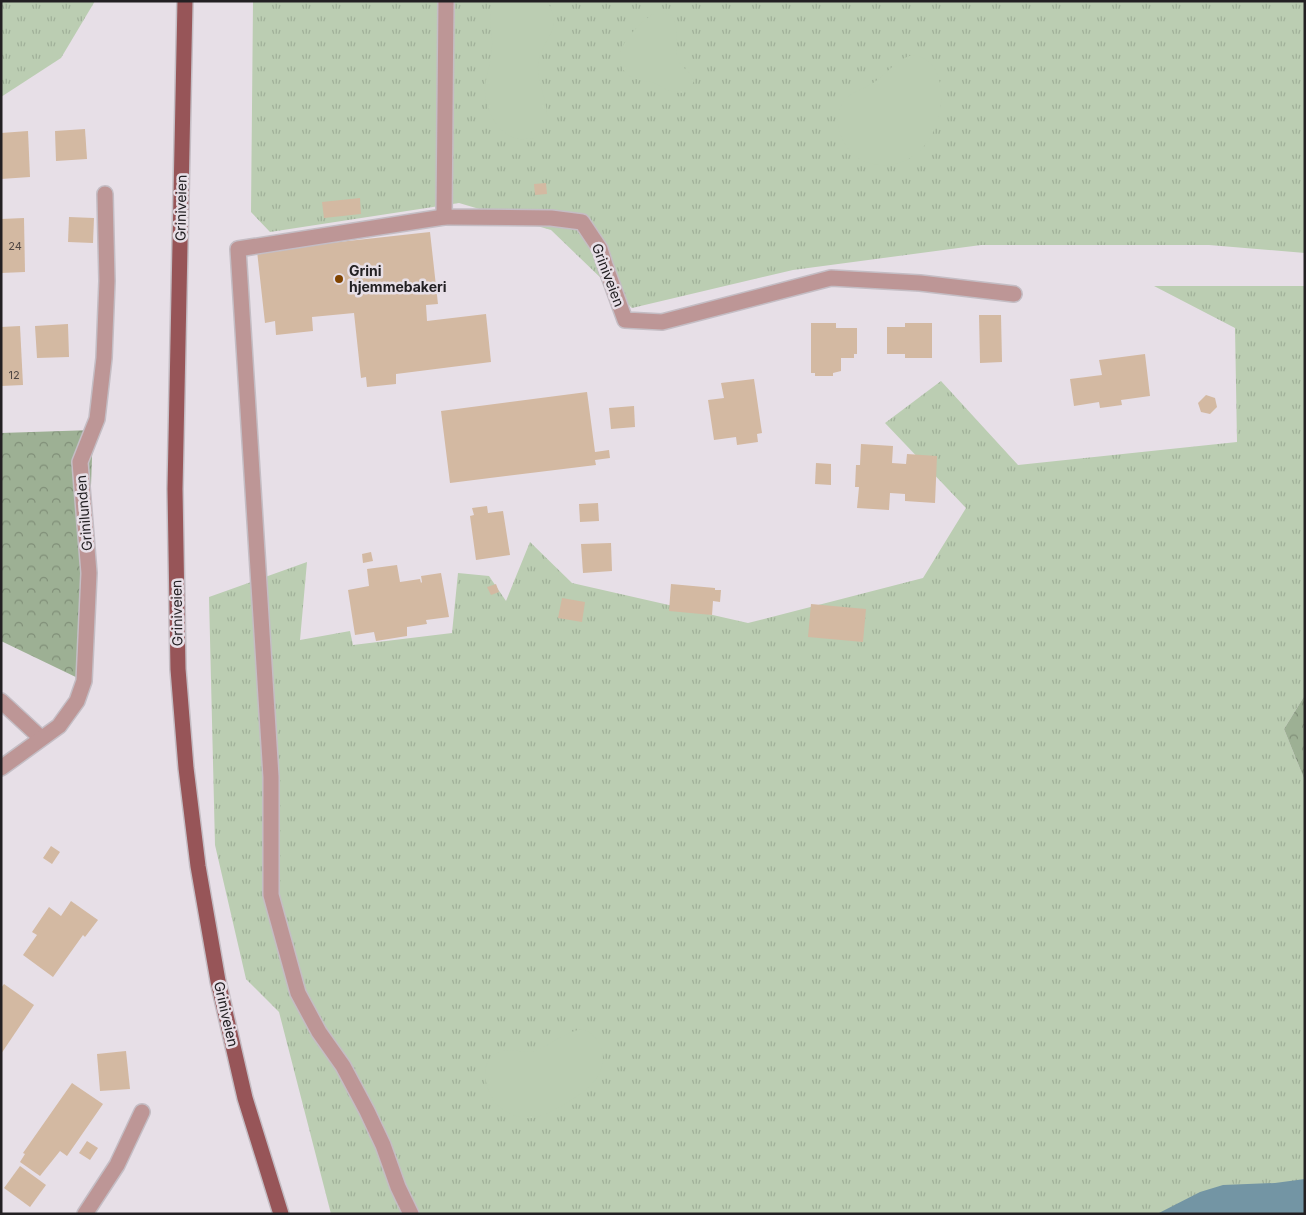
<svg xmlns="http://www.w3.org/2000/svg" width="1306" height="1215" font-family="Inter,sans-serif">
<style>
.grass{fill:url(#grass-tufts)}
.forest{fill:url(#forest-crowns)}
.pitch{fill:#bbcdb2}
.water{fill:#7395a4}
.building{fill:#d3b9a2}
.lines{fill:none;stroke-linecap:round;stroke-linejoin:round}
.lane-casing{stroke:#c4bdc4;stroke-width:18}
.street-casing{stroke:#c4bdc4;stroke-width:18}
.primary-casing{stroke:#c4bdc4;stroke-width:18}
.lane{stroke:#bd9696;stroke-width:15}
.street{stroke:#bd9696;stroke-width:15}
.primary{stroke:#975558;stroke-width:15}
.poi-dot{fill:#804400;stroke:#e7dfe7;stroke-width:2}
.labels{text-anchor:middle;stroke-width:5;stroke-linejoin:round;paint-order:stroke}
.number-label{font-size:11px;fill:#4f4643}
.street-label{font-size:14px;fill:#232023;stroke:#e7dfe7}
.poi-label{font-size:14px;font-weight:bold;fill:#232023;stroke:#e7dfe7;text-anchor:start}
</style>
<defs>
<pattern id="grass-tufts" width="24" height="20" patternUnits="userSpaceOnUse" patternTransform="scale(1.25)"><rect width="24" height="20" fill="#bbcdb2"/><path d="M3 7l-1-3M5 7V3M7 7l1-3M15 17l-1-3M17 17v-4M19 17l1-3" fill="none" stroke="#a0b099"/></pattern>
<pattern id="forest-crowns" width="20" height="18" patternUnits="userSpaceOnUse" patternTransform="scale(1.25)"><rect width="20" height="18" fill="#9db094"/><path d="M2 6a3 3 0 1 1 6 0M12 15a3 3 0 1 1 6 0" fill="none" stroke="#808f78"/></pattern>
</defs>
<rect width="100%" height="100%" fill="#e7dfe7"/>
<g class="grass">
<path d="M 1,1 L 95,1 L 61,58 L 1,97 Z"/>
<path d="M 253,1 L 1305,1 L 1305,253 L 1209,245 L 981,245 L 793,270 L 632,308 L 551,230 L 459,203 L 270,232 L 251,212 Z"/>
<path d="M 1154,286 L 1305,286 L 1305,695 L 1284,729 L 1305,781 L 1305,1214 L 331,1214 L 279,1012 L 246,979 L 215,845 L 209,597 L 307,562 L 300,640 L 350,631 L 353,645 L 452,633 L 458,573 L 489,576 L 506,601 L 530,542 L 572,583 L 748,623 L 923,578 L 966,508 L 885,423 L 941,381 L 1018,465 L 1237,442 L 1235,328 Z"/>
</g>
<g class="forest">
<path d="M 93,430 L 84,681 L 1,641 L 1,433 Z"/>
<path d="M 1305,695 L 1305,781 L 1284,729 Z"/>
</g>
<g class="pitch">
<path d="M 495,1 L 547,1 C 566,31 540,39 538,66 C 537,84 551,107 546,123 C 544,129 538,134 534,138 C 527,139 521,140 515,138 C 496,132 484,107 485,88 C 486,74 492,61 492,46 C 493,31 486,16 495,1 Z"/>
<path d="M 655,13 L 663,13 L 672,16 C 681,34 673,43 678,59 C 680,68 690,69 694,81 L 690,88 L 683,93 C 678,93 673,92 668,90 C 662,88 657,83 651,82 C 646,81 641,81 636,79 C 617,72 616,54 627,39 C 635,29 644,19 655,13 Z"/>
<path d="M 913,55 C 961,59 947,170 880,165 C 872,164 865,163 858,158 C 842,148 830,118 844,101 C 851,92 863,89 873,83 C 887,74 896,59 913,55 Z"/>
<path d="M 583,1029 C 593,1034 600,1040 602,1051 C 608,1078 583,1093 563,1105 C 552,1111 538,1120 524,1118 C 511,1116 497,1108 491,1096 C 481,1076 482,1052 509,1050 C 518,1050 527,1054 535,1051 C 553,1044 563,1032 583,1029 Z"/>
</g>
<path class="water" d="M 1305,1179 L 1305,1214 L 1157,1214 L 1200,1192 L 1223,1185 L 1275,1183 Z"/>
<g class="building">
<path d="M 85,129 L 87,159 L 56,161 L 55,131 Z"/>
<path d="M 28,131 L 30,177 L 1,179 L 1,133 Z"/>
<path d="M 546,183 L 547,194 L 535,195 L 534,184 Z"/>
<path d="M 360,198 L 361,214 L 324,218 L 322,202 Z"/>
<path d="M 69,217 L 94,218 L 93,243 L 68,242 Z"/>
<path d="M 24,218 L 25,272 L 1,273 L 1,219 Z"/>
<path d="M 430,232 L 438,304 L 426,305 L 427,321 L 486,314 L 491,362 L 396,374 L 396,384 L 367,387 L 366,377 L 361,378 L 354,313 L 312,317 L 313,331 L 276,335 L 275,321 L 265,323 L 257,251 Z"/>
<path d="M 979,315 L 1001,315 L 1002,362 L 980,363 Z"/>
<path d="M 811,323 L 836,323 L 836,328 L 857,328 L 857,354 L 854,354 L 854,358 L 841,358 L 841,371 L 833,373 L 833,376 L 815,376 L 815,373 L 811,373 Z"/>
<path d="M 905,323 L 932,323 L 932,358 L 905,358 L 905,354 L 887,354 L 887,327 L 905,327 Z"/>
<path d="M 68,324 L 69,357 L 37,358 L 35,326 Z"/>
<path d="M 20,326 L 23,385 L 1,386 L 1,327 Z"/>
<path d="M 1145,354 L 1150,396 L 1121,400 L 1122,405 L 1100,408 L 1099,402 L 1074,406 L 1070,379 L 1102,375 L 1099,360 Z"/>
<path d="M 754,379 L 762,433 L 757,434 L 758,442 L 737,445 L 736,437 L 714,440 L 708,400 L 724,398 L 721,383 Z"/>
<path d="M 587,392 L 595,452 L 609,450 L 610,458 L 595,460 L 596,465 L 450,483 L 441,411 Z"/>
<path d="M 1206,395 L 1215,398 L 1217,407 L 1210,414 L 1201,412 L 1198,403 Z"/>
<path d="M 634,406 L 635,427 L 611,429 L 609,408 Z"/>
<path d="M 861,444 L 893,446 L 892,463 L 906,464 L 907,454 L 937,456 L 935,503 L 905,501 L 905,494 L 890,493 L 889,510 L 857,508 L 859,487 L 855,487 L 856,465 L 860,465 Z"/>
<path d="M 816,463 L 831,464 L 831,485 L 815,484 Z"/>
<path d="M 598,503 L 599,521 L 580,522 L 579,504 Z"/>
<path d="M 487,506 L 488,513 L 503,511 L 510,555 L 476,560 L 470,516 L 474,515 L 472,508 Z"/>
<path d="M 611,543 L 612,571 L 583,573 L 581,544 Z"/>
<path d="M 371,552 L 373,561 L 363,563 L 362,554 Z"/>
<path d="M 397,565 L 400,582 L 420,579 L 421,583 L 422,582 L 421,576 L 441,573 L 449,617 L 426,620 L 427,624 L 407,627 L 407,636 L 376,641 L 374,632 L 355,635 L 348,590 L 369,586 L 367,569 Z"/>
<path d="M 496,584 L 499,592 L 491,595 L 487,587 Z"/>
<path d="M 671,584 L 715,588 L 715,590 L 721,590 L 720,602 L 713,601 L 712,615 L 669,611 Z"/>
<path d="M 562,598 L 585,602 L 582,622 L 558,618 Z"/>
<path d="M 811,604 L 866,609 L 863,642 L 808,637 Z"/>
<path d="M 51,846 L 60,852 L 52,864 L 43,858 Z"/>
<path d="M 71,901 L 98,920 L 85,937 L 83,935 L 53,977 L 23,955 L 37,935 L 32,932 L 49,907 L 61,916 Z"/>
<path d="M 4,984 L 34,1005 L 1,1054 L 1,988 Z"/>
<path d="M 126,1051 L 130,1089 L 100,1091 L 97,1054 Z"/>
<path d="M 72,1083 L 103,1104 L 67,1156 L 60,1151 L 40,1176 L 20,1162 L 25,1154 L 23,1153 Z"/>
<path d="M 87,1141 L 98,1148 L 90,1160 L 79,1153 Z"/>
<path d="M 20,1166 L 46,1185 L 30,1207 L 4,1188 Z"/>
</g>
<g class="lines">
<g class="lane-casing">
<g id="lane">
<path d="M 1,701 L 41,738"/>
<path d="M 411,1214 L 398,1187 L 383,1145 L 367,1111 L 343,1066 L 319,1032 L 298,993 L 271,895 L 271,777 L 238,249 L 444,217"/>
</g>
</g>
<g class="street-casing">
<g id="street">
<path d="M 446,1 L 444,217 L 551,218 L 582,222 L 600,249 L 605,265 L 625,320 L 662,322 L 831,278 L 920,283 L 1014,294"/>
<path d="M 1,768 L 59,726 L 77,701 L 84,681 L 89,573 L 80,462 L 97,419 L 104,358 L 107,281 L 105,194"/>
<path d="M 85,1214 L 117,1165 L 142,1112"/>
</g>
</g>
<g class="primary-casing">
<path id="primary" d="M 185,1 L 175,489 L 178,669 L 186,768 L 198,866 L 218,981 L 245,1098 L 281,1214"/>
</g>
<use href="#lane" class="lane"/>
<use href="#street" class="street"/>
<use href="#primary" class="primary"/>
</g>
<circle class="poi-dot" cx="339" cy="279" r="5"/>
<g class="labels">
<g class="number-label">
<text x="15" y="250">24</text>
<text x="14" y="379">12</text>
</g>
<g class="street-label">
<text transform="translate(181 208) rotate(-89)" y="5">Griniveien</text>
<text transform="translate(608 275) rotate(69)" y="5">Griniveien</text>
<text transform="translate(84 513) rotate(-95)" y="5">Grinilunden</text>
<text transform="translate(177 613) rotate(-91)" y="5">Griniveien</text>
<text transform="translate(226 1014) rotate(77)" y="5">Griniveien</text>
</g>
<g class="poi-label">
<text x="349" y="276">Grini<tspan x="349" dy="16">hjemmebakeri</tspan></text>
</g>
</g>
<rect width="1306" height="1215" fill="none" stroke="#232023" stroke-width="5"/>
</svg>
